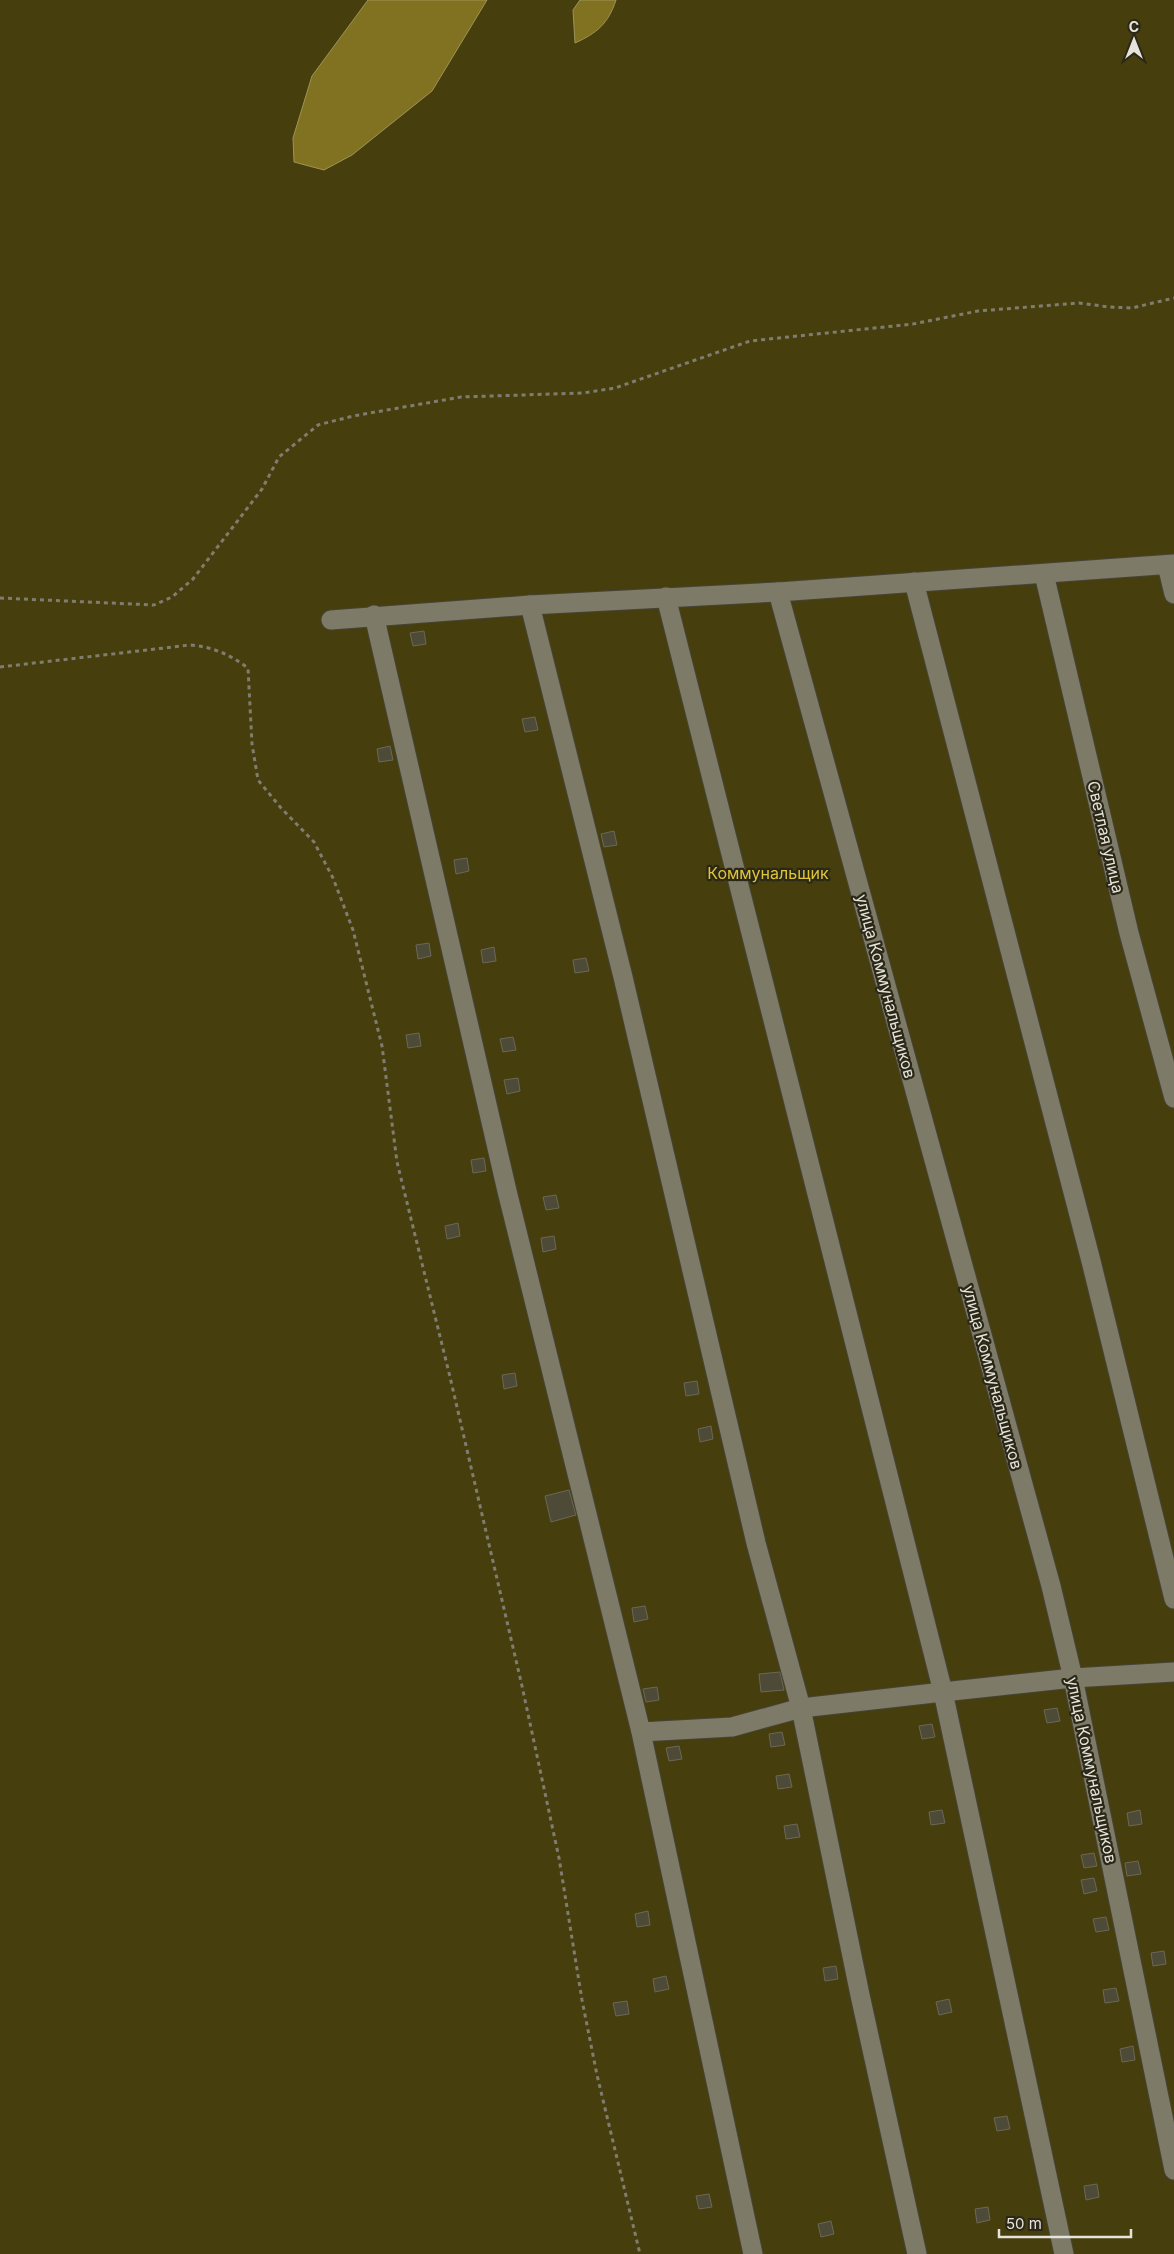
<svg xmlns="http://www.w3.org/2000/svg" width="1174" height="2254" font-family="Inter,sans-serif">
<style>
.green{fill:#473e0d}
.water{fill:#817221;stroke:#9f9458}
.building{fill:#4d4a38;stroke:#6b6856}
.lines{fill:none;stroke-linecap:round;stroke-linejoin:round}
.minor-casing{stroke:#464437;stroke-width:21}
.path{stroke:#807d70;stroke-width:3;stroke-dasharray:4 4;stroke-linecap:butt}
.minor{stroke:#7d7a67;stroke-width:19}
.labels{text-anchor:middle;stroke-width:4.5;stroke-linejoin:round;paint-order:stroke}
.street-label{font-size:16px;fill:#e6e4da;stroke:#2b2818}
.park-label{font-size:16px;fill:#dfc635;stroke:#2b2818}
</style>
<rect width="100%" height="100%" fill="#2b2818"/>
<rect class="green" x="0" y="0" width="1174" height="2254"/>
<g class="water">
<path d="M 368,0 L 487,0 L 432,91 L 352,155 L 324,170 L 294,162 L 293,138 L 312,76 Z"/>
<path d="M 580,0 L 616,0 C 608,24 597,33 575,43 L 573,10 Z"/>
</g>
<g class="building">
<path d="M 424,631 L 426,644 L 413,646 L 410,633 Z"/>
<path d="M 535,717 L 538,730 L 525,732 L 522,719 Z"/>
<path d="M 390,746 L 393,760 L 379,762 L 377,749 Z"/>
<path d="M 614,831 L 617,845 L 604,847 L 601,834 Z"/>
<path d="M 467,858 L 469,871 L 456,874 L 454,860 Z"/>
<path d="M 429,943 L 431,956 L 418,959 L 416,945 Z"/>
<path d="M 494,947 L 496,961 L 483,963 L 481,950 Z"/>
<path d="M 586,958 L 589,971 L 575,973 L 573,960 Z"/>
<path d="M 419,1033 L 421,1046 L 408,1048 L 406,1035 Z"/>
<path d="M 513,1037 L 516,1050 L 503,1052 L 500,1039 Z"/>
<path d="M 518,1078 L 520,1091 L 507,1094 L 504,1080 Z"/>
<path d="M 484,1158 L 486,1171 L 473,1173 L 471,1160 Z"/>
<path d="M 556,1195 L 559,1208 L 546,1210 L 543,1197 Z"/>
<path d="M 458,1223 L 460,1236 L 447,1239 L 445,1226 Z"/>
<path d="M 554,1236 L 556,1249 L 543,1252 L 541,1238 Z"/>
<path d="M 515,1373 L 517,1386 L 504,1389 L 502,1375 Z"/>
<path d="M 697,1381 L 699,1394 L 686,1396 L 684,1383 Z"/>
<path d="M 711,1426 L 713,1439 L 700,1442 L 698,1429 Z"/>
<path d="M 569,1490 L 576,1515 L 551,1522 L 545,1496 Z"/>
<path d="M 645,1606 L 648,1619 L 634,1622 L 632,1608 Z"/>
<path d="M 780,1672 L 784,1690 L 761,1692 L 759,1674 Z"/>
<path d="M 657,1687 L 659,1700 L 646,1702 L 643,1689 Z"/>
<path d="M 1057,1708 L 1060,1721 L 1047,1723 L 1044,1710 Z"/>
<path d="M 932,1724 L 935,1737 L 922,1739 L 919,1726 Z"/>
<path d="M 782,1732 L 785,1745 L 771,1747 L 769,1734 Z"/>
<path d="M 679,1746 L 682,1759 L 669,1761 L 666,1748 Z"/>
<path d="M 789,1774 L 792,1787 L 778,1789 L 776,1776 Z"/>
<path d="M 942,1810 L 945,1823 L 931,1825 L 929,1812 Z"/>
<path d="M 1140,1810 L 1142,1824 L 1129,1826 L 1127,1813 Z"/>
<path d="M 797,1824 L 800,1837 L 786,1839 L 784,1826 Z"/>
<path d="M 1094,1853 L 1097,1866 L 1084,1868 L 1081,1855 Z"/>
<path d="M 1138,1861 L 1141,1874 L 1127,1876 L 1125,1863 Z"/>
<path d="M 1094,1878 L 1097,1891 L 1084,1894 L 1081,1880 Z"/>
<path d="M 648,1911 L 650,1925 L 637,1927 L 635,1914 Z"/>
<path d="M 1106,1917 L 1109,1930 L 1096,1932 L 1093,1919 Z"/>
<path d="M 1164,1951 L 1166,1964 L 1153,1966 L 1151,1953 Z"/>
<path d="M 836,1966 L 838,1979 L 825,1981 L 823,1968 Z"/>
<path d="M 666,1976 L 669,1989 L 655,1992 L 653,1979 Z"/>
<path d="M 1116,1988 L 1119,2001 L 1105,2003 L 1103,1990 Z"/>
<path d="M 949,1999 L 952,2012 L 939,2015 L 936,2002 Z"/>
<path d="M 627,2001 L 629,2014 L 616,2016 L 613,2003 Z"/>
<path d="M 1133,2046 L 1135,2060 L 1122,2062 L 1120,2049 Z"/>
<path d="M 1007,2116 L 1010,2129 L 997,2131 L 994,2118 Z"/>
<path d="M 1097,2184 L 1099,2197 L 1086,2200 L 1084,2186 Z"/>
<path d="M 709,2194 L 712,2207 L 699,2209 L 696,2196 Z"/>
<path d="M 988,2207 L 990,2220 L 977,2223 L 975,2209 Z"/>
<path d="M 831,2221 L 834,2234 L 821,2237 L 818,2224 Z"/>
</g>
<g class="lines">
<g class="minor-casing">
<g id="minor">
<path d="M 1167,565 L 1174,594"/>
<path d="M 1044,574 L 1129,933 L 1174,1098"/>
<path d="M 914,582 L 1091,1261 L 1174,1599"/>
<path d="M 778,592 L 1051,1586 L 1073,1678 L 1174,2170"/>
<path d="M 666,597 L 943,1692 L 1064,2254"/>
<path d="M 530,605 L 623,977 L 756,1543 L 801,1708 L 860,1995 L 917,2254"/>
<path d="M 374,615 L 507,1191 L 641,1732 L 753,2254"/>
<path d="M 331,620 L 530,605 L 778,592 L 1174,564"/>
<path d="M 641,1732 L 732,1727 L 801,1708 L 943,1692 L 1073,1678 L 1174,1672"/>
</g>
</g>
<g class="path">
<path d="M 0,598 L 154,605 L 172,597 L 193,579 L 262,489 L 279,457 L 318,425 L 353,416 L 461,397 L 583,393 L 615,388 L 750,341 L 913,324 L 978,311 L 1079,303 L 1109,307 L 1132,308 L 1174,298"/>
<path d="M 0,667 L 190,645 C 213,647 229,654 248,668 L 252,744 L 258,780 L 281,808 L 314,842 L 333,878 L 353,930 L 382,1046 L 397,1162 L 450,1377 L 522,1686 L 559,1858 L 582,2000 L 597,2075 L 640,2254"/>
</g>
<use href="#minor" class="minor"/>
</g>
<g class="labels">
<g class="street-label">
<text transform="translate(1106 837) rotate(77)" y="6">Светлая улица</text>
<text transform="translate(886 986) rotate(75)" y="6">улица Коммунальщиков</text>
<text transform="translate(993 1377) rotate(75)" y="6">улица Коммунальщиков</text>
<text transform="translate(1092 1770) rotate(78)" y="6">улица Коммунальщиков</text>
</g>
<g class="park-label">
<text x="768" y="879">Коммунальщик</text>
</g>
</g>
<g transform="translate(1134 40)" stroke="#2b2818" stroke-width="4" paint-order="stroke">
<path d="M0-4L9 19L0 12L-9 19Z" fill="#e6e4da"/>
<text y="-8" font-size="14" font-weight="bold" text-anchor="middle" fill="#e6e4da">С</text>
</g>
<path d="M999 2229v8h132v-8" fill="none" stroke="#e6e4da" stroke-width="2.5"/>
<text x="1006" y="2229" font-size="15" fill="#e6e4da" stroke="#2b2818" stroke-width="4" paint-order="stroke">50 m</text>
</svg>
